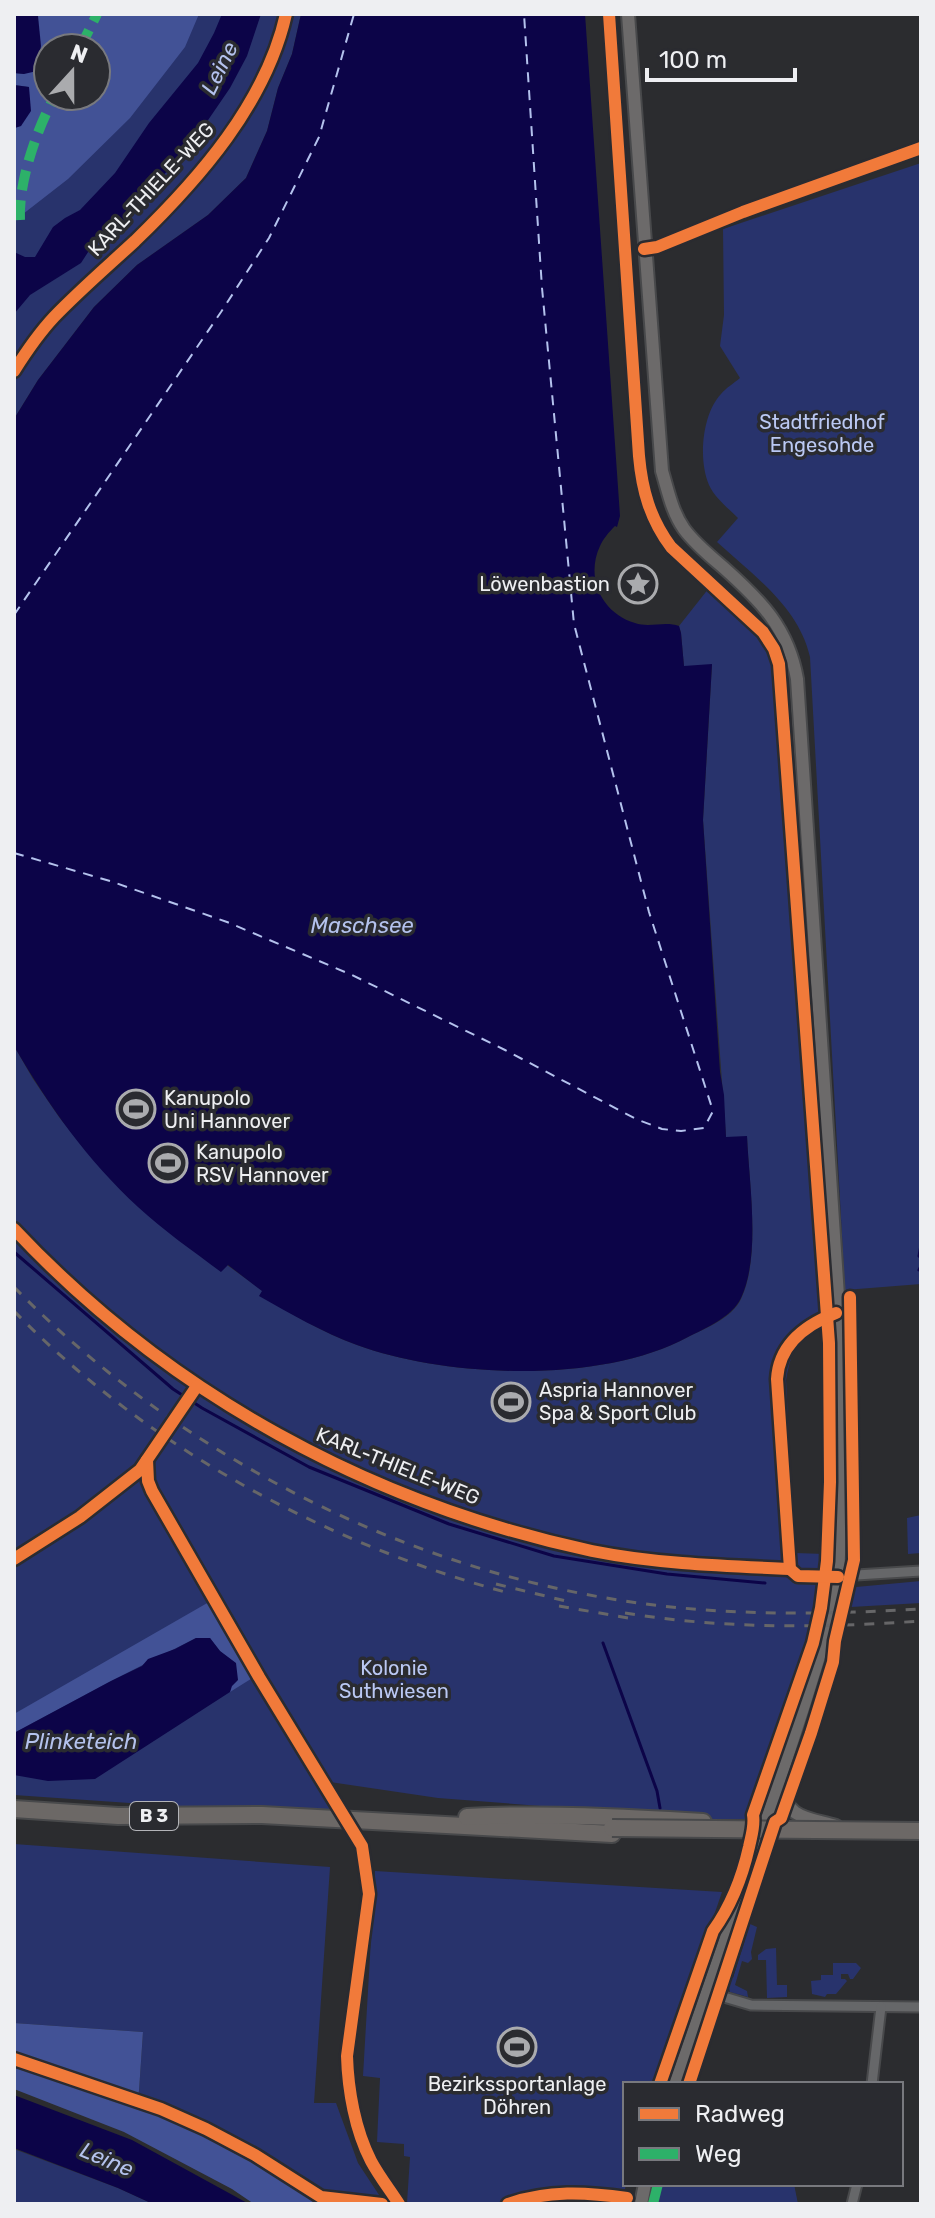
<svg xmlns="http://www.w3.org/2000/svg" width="935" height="2218" font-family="Rubik,sans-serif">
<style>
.green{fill:#28336c;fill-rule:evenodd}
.forest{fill:#425296;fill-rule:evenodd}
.water{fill:#0c0448}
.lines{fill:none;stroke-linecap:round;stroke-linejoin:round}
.stream{stroke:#0c0448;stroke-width:3}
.ferry{stroke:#b4c2ed;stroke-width:2;stroke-dasharray:10 8;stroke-linecap:butt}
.street-casing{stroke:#48494b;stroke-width:13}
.secondary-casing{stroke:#48494b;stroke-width:16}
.highway-casing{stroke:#48494b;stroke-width:20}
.street{stroke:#666769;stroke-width:9}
.secondary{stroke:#6c6a6a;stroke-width:12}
.highway{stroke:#6c6866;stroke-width:16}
.rail{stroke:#666668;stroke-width:3;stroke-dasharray:10 10;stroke-linecap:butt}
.highway-bridge-casing{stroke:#48494b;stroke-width:20;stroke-linecap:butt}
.highway-bridge{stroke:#6c6866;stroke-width:16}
.quiet{stroke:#2db169;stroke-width:10;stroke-dasharray:20 10;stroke-linecap:butt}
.cycleway-casing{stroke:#2a2b30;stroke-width:17}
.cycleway{stroke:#f17a3a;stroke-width:12}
.labels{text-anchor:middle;stroke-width:7;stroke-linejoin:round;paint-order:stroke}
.shield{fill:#2a2b30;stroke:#b3b4b8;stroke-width:2}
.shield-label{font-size:18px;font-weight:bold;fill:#eeeff2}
.street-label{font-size:20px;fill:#eeeff2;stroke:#2a2b30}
.park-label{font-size:20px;fill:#bac8f3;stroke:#2a2b30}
.poi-label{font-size:20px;fill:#eeeff2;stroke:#2a2b30;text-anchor:start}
.water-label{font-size:22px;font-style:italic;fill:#b4c2ed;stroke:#2a2b30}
</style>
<rect width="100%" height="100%" fill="#2b2c2f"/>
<g class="green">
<path d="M 14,14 L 301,14 L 292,54 L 278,88 L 267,131 L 246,178 L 208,215 L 137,265 L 94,307 L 38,380 L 14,419 ZM 48,48 L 96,48 L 96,96 L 48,96 Z"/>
<path d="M 921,163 L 921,1284 L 845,1290 L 810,657 C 799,607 753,575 717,542 L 738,518 C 728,508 715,498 709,485 C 698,460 702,414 721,394 C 726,388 734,383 740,378 L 720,346 L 724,315 L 723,229 Z"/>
<path d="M 709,588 C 743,617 770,635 778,681 L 824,1323 L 820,1323 C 797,1340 791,1351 786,1380 L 795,1553 L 825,1554 L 809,1641 L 747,1819 L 709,1819 L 438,1798 L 330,1782 L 333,1817 L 14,1795 L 14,1046 L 33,1079 L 59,1117 L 87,1152 L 221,1271 L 227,1265 L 263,1291 L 260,1295 C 291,1314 322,1332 357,1345 C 447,1378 602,1384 688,1337 C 706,1328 732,1318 741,1299 C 761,1257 749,1183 747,1137 L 726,1137 L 703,820 L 712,665 L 684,667 L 681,633 L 679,626 Z"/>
<path d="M 921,1515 L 921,1553 L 908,1554 L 907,1518 Z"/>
<path d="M 921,1581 L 921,1603 L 851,1607 L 853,1591 L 856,1587 Z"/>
<path d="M 14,1844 L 330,1867 L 314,2103 L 336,2103 L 358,2163 L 385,2204 L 321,2197 L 255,2155 L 206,2129 L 136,2101 L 139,2091 L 143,2032 L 14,2023 Z"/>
<path d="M 375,1871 L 722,1892 L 656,2084 L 625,2084 L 626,2184 L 622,2204 L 404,2204 L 407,2203 L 410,2157 L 404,2156 L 404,2144 L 377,2142 L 380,2078 L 363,2076 Z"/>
<path d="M 750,1924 L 757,1927 L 751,1952 L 752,1959 L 748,1963 L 742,1961 L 735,1985 L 747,1991 L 748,1997 L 730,1992 L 728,1984 L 730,1977 L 733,1978 Z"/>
<path d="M 776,1948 L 777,1985 L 787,1985 L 787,1997 L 767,1998 L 766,1960 L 758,1960 L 758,1955 L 766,1949 Z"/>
<path d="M 833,1963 L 856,1963 L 861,1968 L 853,1979 L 850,1979 L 848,1974 L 841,1974 L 841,1979 L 845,1979 L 847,1981 L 836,1994 L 827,1994 L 825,1997 L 812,1994 L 811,1981 L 821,1980 L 821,1975 L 833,1975 Z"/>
<path d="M 14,2149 L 118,2188 L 153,2204 L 14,2204 Z"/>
<path d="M 662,2184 L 794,2184 L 798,2204 L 666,2204 L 658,2202 Z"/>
</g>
<g class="forest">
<path d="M 24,14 L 199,14 L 185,47 L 130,118 L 68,179 L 14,221 L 14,127 L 21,126 L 29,87 L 14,85 L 14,73 L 24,74 L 38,16 ZM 48,48 L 96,48 L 96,96 L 48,96 Z"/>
<path d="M 209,1602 L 254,1677 L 230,1692 L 235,1663 L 220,1651 L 210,1638 L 196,1638 L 111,1681 L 14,1733 L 14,1714 Z"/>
<path d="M 14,2023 L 143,2032 L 139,2091 L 135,2105 L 160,2113 L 204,2132 L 253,2159 L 317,2201 L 342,2204 L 254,2204 L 232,2189 L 124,2132 L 14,2089 Z"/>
</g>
<g class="water">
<path d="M 14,14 L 38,16 L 41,46 L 37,71 L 24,74 L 14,73 Z"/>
<path d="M 222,14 L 261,14 L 247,56 L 230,88 L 204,126 L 174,164 L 153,186 L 142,194 L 133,212 L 92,246 L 81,263 L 30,295 L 14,314 L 14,252 L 25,257 L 35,257 L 53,227 L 65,218 L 80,210 L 115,173 L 149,123 L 198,63 L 214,33 Z"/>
<path d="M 301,14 L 585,14 L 620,516 L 617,527 L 615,526 C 609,532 603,539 600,546 C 585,578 602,613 635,623 C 649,628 665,621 679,626 L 681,633 L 684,666 L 712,664 L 703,820 L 720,1072 L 724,1095 L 726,1137 L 747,1136 C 749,1183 761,1255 741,1298 C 732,1317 706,1328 688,1337 C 602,1384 447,1378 357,1345 C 322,1332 291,1314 259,1296 L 262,1291 L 228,1265 L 221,1272 C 193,1251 164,1231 138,1207 C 88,1161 48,1105 14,1046 L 14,419 L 38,380 L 94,307 L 137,265 L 208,215 L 246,178 L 267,131 L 278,88 L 292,54 Z"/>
<path d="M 14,85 L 29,87 L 31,111 L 21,126 L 15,128 Z"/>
<path d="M 196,1638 L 210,1638 L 220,1651 L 236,1663 L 238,1680 L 232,1686 L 230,1692 L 95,1779 L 48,1781 L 14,1775 L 14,1733 L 111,1681 L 142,1666 L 148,1659 L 175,1649 Z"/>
<path d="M 14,2095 L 132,2140 L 249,2204 L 153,2204 L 118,2188 L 14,2148 Z"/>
</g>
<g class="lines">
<g class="stream">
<path d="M 921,1245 L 919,1256 L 921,1258"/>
<path d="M 14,1252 L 173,1389 L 202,1408 L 309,1467 L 449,1524 L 554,1556 L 667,1574 L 765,1583"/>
<path d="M 919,1270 L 921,1266"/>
<path d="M 603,1643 L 657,1791 L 660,1808"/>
</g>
<g class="ferry">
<path d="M 14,615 L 221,312 L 269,238 L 319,137 L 354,14"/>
<path d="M 14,853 L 110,881 L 227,922 L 352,975 L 505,1050 L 636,1119 L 662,1129 L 681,1131 L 704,1128 L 713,1111 L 649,912 L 574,624 L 542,288 L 524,14"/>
</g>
<g class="street-casing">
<g id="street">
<path d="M 839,1311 C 810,1322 786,1338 777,1370 L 790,1569 L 798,1576 L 824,1577 L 921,1571"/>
<path d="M 707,1992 L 751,2005 L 921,2007"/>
<path d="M 872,2084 L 881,2007"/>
<path d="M 852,2204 L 857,2184"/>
</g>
</g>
<g class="secondary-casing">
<g id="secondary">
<path d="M 628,14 L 662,471 C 668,491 672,512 684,529 C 695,544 710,556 724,568 C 761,601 788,628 797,679 L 839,1311 L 842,1487 L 838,1577 L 830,1621 L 804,1705 L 759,1843 L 675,2084"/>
<path d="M 781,1784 C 785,1819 808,1818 836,1826"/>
<path d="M 641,2204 L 645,2184"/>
</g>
</g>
<g class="highway-casing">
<g id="highway">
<path d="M 14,1809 L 118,1816 L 262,1815 L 612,1834"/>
<path d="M 467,1817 C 545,1813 625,1817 703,1822"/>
</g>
</g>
<use href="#street" class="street"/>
<use href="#secondary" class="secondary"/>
<use href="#highway" class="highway"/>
<g class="rail">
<path d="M 14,1287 C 183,1459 414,1576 654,1605 C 744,1616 832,1614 921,1609"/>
<path d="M 14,1311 C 147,1447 322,1542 505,1592"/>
<path d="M 496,1584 L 570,1602"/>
<path d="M 559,1606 L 634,1619"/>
<path d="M 625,1613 C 723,1629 822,1628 921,1621"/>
</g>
<g class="highway-bridge-casing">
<path id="highway-bridge" d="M 612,1828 L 921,1831"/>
</g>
<use href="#highway-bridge" class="highway-bridge"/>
<g class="quiet">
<path d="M 80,48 L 97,14"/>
<path d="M 20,220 C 18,183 37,128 55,96"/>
<path d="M 653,2204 L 658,2184"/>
</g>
<g class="cycleway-casing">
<g id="cycleway">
<path d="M 609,14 L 639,456 C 642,490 650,519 671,547 L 763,632 L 774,649 L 779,664 L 829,1343 L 830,1482 L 827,1561 L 821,1608 L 813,1643 L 753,1815 C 755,1826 751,1837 749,1847 C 742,1878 731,1906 713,1931 L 660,2084"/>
<path d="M 644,249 L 657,247 L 743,212 L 921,148"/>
<path d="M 14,371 C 26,352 39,333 54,317 C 80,290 108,266 135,241 C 199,179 266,103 286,14"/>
<path d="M 14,1229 C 169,1394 371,1504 592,1551 C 657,1564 724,1566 790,1569"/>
<path d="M 836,1313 C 805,1325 779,1345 777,1379 L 790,1569 L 798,1576 L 838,1577"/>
<path d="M 147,1460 L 148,1481 L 152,1491 L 259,1677 L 362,1846 L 369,1894 L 347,2056 C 348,2090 355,2130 371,2161 C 379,2176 390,2190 399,2204"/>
<path d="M 14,1559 L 80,1517 L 140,1470 L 197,1386"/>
<path d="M 14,2059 L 161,2109 L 206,2129 L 255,2155 L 321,2197 L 382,2204"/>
<path d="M 689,2084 L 775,1822 L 781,1818 L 811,1733 L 833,1662 L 835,1641 L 854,1560 L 850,1297"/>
<path d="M 508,2204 C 548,2190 586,2192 627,2198"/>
</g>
</g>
<use href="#cycleway" class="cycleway"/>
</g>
<defs>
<g id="sight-ring" transform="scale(2)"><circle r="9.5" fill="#2a2b30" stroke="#aaabae" stroke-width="1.5"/><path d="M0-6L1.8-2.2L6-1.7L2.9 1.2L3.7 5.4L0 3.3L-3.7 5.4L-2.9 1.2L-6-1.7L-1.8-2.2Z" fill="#aaabae"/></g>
<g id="stadium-ring" transform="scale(2)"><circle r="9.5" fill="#2a2b30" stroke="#aaabae" stroke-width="1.5"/><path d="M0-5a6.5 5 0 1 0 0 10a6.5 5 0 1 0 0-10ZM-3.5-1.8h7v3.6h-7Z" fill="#aaabae"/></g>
</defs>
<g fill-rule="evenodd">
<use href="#sight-ring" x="638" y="584"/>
<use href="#stadium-ring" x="136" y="1109"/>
<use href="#stadium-ring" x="168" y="1163"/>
<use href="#stadium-ring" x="511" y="1402"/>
<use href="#stadium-ring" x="517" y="2047"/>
</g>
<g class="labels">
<rect class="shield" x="130" y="1802" width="48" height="28" rx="6"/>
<g class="shield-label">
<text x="154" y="1822">B 3</text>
</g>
<g class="street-label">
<text transform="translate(151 189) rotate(-47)" y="7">KARL-THIELE-WEG</text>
<text transform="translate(398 1466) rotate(22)" y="7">KARL-THIELE-WEG</text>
</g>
<g class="park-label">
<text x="822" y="429">Stadtfriedhof<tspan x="822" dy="23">Engesohde</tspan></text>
<text x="394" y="1675">Kolonie<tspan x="394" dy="23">Suthwiesen</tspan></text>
</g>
<g class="poi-label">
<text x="610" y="591" text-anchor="end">Löwenbastion</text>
<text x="164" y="1105">Kanupolo<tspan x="164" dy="23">Uni Hannover</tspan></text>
<text x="196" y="1159">Kanupolo<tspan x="196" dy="23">RSV Hannover</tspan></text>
<text x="539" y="1397">Aspria Hannover<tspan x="539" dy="23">Spa &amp; Sport Club</tspan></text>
<text x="517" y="2091" text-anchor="middle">Bezirkssportanlage<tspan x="517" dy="23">Döhren</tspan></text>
</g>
<g class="water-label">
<text transform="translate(219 68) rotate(-64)" y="8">Leine</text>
<text x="362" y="933">Maschsee</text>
<text x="81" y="1749">Plinketeich</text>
<text transform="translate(107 2159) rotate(23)" y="8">Leine</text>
</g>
</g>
<rect width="935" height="2218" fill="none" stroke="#eeeff2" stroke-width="32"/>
<rect x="623" y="2082" width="280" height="104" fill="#2a2b30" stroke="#78797e" stroke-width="2"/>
<rect x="639" y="2108" width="40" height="12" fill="#f17a3a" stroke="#78797e" stroke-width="2"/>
<text x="695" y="2122" font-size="24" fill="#eeeff2">Radweg</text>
<rect x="639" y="2148" width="40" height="12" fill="#2db169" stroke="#78797e" stroke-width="2"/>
<text x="695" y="2162" font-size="24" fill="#eeeff2">Weg</text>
<g transform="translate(72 72) rotate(21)"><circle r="38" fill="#2a2b30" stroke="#78797e" stroke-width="2"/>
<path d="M0-6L14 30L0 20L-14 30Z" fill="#aaabae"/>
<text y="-12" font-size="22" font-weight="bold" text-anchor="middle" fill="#eeeff2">N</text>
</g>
<path d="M647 68v12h148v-12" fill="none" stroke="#eeeff2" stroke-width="4"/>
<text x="659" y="68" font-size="24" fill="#eeeff2" stroke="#2a2b30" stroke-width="6" paint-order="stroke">100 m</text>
</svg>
